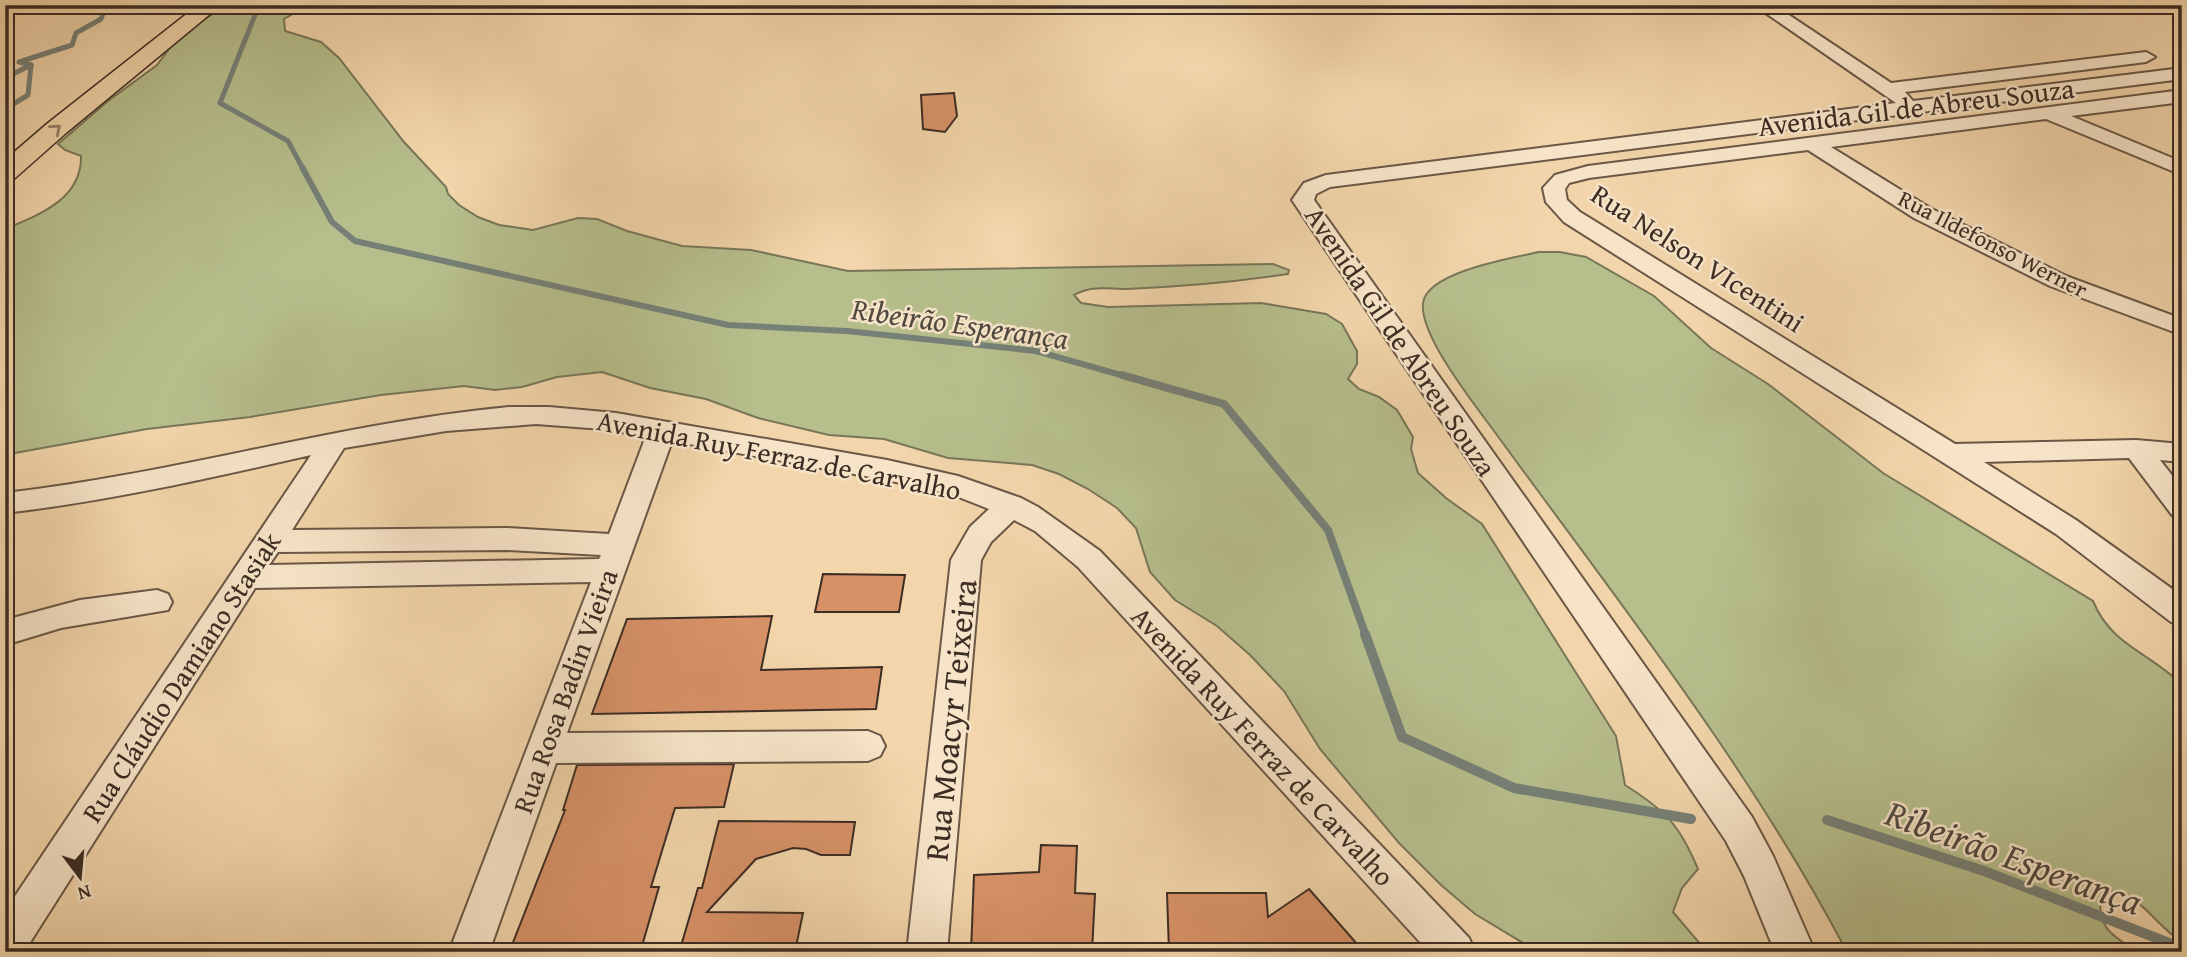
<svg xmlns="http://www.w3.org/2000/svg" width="2187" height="957" font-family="'Gentium Book Plus',serif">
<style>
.green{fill:#b6be8c;stroke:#797658;stroke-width:2}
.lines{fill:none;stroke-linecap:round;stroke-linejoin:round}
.stream-far3{stroke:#768077;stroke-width:5}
.stream-far2{stroke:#768077;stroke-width:6}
.stream-far1{stroke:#768077;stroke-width:8}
.stream{stroke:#768077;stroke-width:10}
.building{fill:#d79167;stroke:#3c2d24;stroke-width:2}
.minor-casing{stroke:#6a5746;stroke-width:4}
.major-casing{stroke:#3c2d24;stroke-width:3}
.minor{fill:#f7e4c8;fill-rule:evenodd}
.major{fill:#f2d5aa;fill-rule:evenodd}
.oneway{stroke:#978167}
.labels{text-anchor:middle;stroke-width:5;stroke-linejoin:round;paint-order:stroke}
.far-street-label{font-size:23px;fill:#3c2d24;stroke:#f7e4c8}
.street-label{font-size:28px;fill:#3c2d24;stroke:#f7e4c8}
.water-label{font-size:30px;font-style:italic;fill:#4f4940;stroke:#f7e4c8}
.near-street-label{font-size:33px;fill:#3c2d24;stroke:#f7e4c8}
.near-water-label{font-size:37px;font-style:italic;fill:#4f4940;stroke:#f7e4c8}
</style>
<rect width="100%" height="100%" fill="#f2d5aa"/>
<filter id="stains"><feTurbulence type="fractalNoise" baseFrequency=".00286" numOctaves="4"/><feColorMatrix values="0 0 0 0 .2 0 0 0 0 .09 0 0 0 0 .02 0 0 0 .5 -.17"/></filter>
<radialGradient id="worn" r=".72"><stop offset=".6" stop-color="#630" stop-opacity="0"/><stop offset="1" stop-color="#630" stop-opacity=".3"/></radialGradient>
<g class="green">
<path d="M 226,5 L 309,5 L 284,19 L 285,31 L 321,42 L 339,58 L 404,142 L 446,187 L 448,194 L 459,205 L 478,217 L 499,225 L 533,230 L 578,218 L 597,219 L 627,231 L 682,246 L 751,250 L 848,271 L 1273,264 L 1289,270 L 1288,274 C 1235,282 1180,287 1126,289 C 1107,289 1091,285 1074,295 L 1081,303 L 1108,307 L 1261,303 L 1326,314 L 1342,324 L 1357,351 L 1357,364 L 1348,379 L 1359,389 L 1379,397 L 1397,410 L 1413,437 L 1411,449 L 1418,473 L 1446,498 L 1482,524 L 1616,736 L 1625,785 C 1666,811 1679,824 1698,869 L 1682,888 L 1673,912 L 1707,952 L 1538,952 L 1475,914 L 1441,885 L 1399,843 L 1320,749 L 1284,691 L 1250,655 L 1217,626 L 1175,600 L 1150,572 L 1136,528 L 1117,508 L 1088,489 L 1059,474 L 1032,465 L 948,458 L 884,439 L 829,435 L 758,418 L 706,399 L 650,388 L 602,372 L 557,377 L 522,387 L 495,390 L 464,386 L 381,395 L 250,417 L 147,429 L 15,453 L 5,452 L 5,229 C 39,215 82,199 81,156 L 65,150 L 58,144 L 108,101 L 157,65 L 172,45 L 191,28 Z"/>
<path d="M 1539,252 L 1560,252 L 1586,257 L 1654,296 L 1711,348 L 1768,384 L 1883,473 L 2093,601 C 2112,647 2150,652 2182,685 L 2182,942 C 2154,925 2142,893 2107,891 L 2100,898 C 2099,931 2113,935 2137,952 L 1847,952 C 1749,766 1617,600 1494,431 C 1475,405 1419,335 1423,303 C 1427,272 1512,258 1539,252 Z"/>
</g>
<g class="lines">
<g class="stream-far3">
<path d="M 259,5 L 220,103 L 288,141 L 303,169"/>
<path d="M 31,65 L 19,62 L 72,45 L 76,33 L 101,19 L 106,5"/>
<path d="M 5,78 L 31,65"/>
<path d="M 5,109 L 28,95 L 31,65"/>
</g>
<path class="stream-far2" d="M 302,167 L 332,222 L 355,241 L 728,325 L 847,331 L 1036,351 L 1128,377"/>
<path class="stream-far1" d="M 1122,375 L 1224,404 L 1328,530 L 1366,636"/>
<g class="stream">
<path d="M 1365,634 L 1402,737 L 1514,788 L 1691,819"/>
<path d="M 1827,820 L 1984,871 L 2182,948"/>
</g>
</g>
<g class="building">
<path d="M 954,93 L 957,116 L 945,132 L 923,129 L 921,95 Z"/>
<path d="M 823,574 L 905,575 L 899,612 L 815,612 Z"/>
<path d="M 772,616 L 761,670 L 882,667 L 876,709 L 592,714 L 627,619 Z"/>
<path d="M 734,764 L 724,807 L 675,808 L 651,887 L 659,887 L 642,946 L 512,945 L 565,810 L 563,810 L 577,765 Z"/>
<path d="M 719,821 L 855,822 L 850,855 L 821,855 L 806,849 L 793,848 L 756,859 L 707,912 L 803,913 L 796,947 L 681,946 L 698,888 L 702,888 Z"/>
<path d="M 1041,845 L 1077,846 L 1075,893 L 1095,894 L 1092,952 L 971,952 L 974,875 L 1039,872 Z"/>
<path d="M 1309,889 L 1364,952 L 1169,952 L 1167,893 L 1266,893 L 1268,917 Z"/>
</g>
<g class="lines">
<g class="minor-casing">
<g id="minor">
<path d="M 1754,5 L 1774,5 L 1891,83 L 2146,52 L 2155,57 L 2146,62 L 1905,92 L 1913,101 L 2182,68 L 2182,79 L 1330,187 L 1316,194 L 1314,200 L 1752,817 L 1773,856 L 1815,952 L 1775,952 L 1744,876 L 1726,841 L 1292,200 L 1304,183 L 1326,175 L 1896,103 Z"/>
<path d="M 2182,90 L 2182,102 L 2071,116 L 2182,162 L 2182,175 L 2046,119 L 1831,147 L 1930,208 L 2066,276 L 2182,319 L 2182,335 L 2050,286 L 1914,218 L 1808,150 L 1589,178 L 1569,183 L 1565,189 L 1567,200 L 1580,212 L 1955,444 L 2136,440 L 2182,444 L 2182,462 L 2160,460 L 2182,488 L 2182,518 L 2172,515 L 2129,458 L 1984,462 L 2076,520 L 2182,596 L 2182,625 L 2171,622 L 2056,534 L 1564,222 L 1546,202 L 1543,188 L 1555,175 L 1588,166 Z"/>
<path d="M 509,407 L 549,407 L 616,413 L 887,460 L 958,476 L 1021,498 L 1038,507 L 1100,551 L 1469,938 L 1475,952 L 1429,952 L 1078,567 L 1035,531 L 1014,520 L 991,542 L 981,560 L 947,952 L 907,952 L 951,560 L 970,527 L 989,509 L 951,494 L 887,480 L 672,441 L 567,733 L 868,731 L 880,736 L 885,746 L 880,756 L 868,761 L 556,763 L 489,952 L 449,952 L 591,582 L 255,588 L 24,952 L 5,952 L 5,911 L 311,455 C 210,478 109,501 5,513 L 5,493 C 175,474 339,423 509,407 ZM 536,424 L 603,429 L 646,436 L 609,534 L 507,528 L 292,530 L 344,448 L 446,431 ZM 507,550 L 601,555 L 599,559 L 269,565 L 278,552 Z"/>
<path d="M 157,590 L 168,594 L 172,602 L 168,610 L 61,628 L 5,645 L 5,620 L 80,600 Z"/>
</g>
</g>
<g class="major-casing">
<path id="major" d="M 198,5 L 221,5 L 66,133 L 14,179 L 5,182 L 5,160 L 48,123 Z"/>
</g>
<use href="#minor" class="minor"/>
<use href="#major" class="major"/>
</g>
<defs><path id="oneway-chevron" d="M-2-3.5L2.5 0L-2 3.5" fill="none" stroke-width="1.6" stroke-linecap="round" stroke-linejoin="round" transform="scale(1.75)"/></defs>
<use class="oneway" href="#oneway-chevron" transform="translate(56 129) rotate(-40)"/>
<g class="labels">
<g class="far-street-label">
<text transform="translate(1993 244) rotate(27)" y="8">Rua Ildefonso Werner</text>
</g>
<g class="street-label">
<text transform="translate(1916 107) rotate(-7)" y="10">Avenida Gil de Abreu Souza</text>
<text transform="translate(1698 258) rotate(33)" y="10">Rua Nelson VIcentini</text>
<text transform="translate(1401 341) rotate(56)" y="10">Avenida Gil de Abreu Souza</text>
<text transform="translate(779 455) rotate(11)" y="10">Avenida Ruy Ferraz de Carvalho</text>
<text transform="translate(181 677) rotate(-57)" y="10">Rua Cláudio Damiano Stasiak</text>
<text transform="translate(565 691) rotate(-70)" y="10">Rua Rosa Badin Vieira</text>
<text transform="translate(1263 746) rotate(47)" y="10">Avenida Ruy Ferraz de Carvalho</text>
</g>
<g class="water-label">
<text transform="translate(960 324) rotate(8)" y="10">Ribeirão Esperança</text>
</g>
<g class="near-street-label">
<text transform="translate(950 720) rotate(-84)" y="12">Rua Moacyr Teixeira</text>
</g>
<g class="near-water-label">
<text transform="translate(2014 857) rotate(20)" y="13">Ribeirão Esperança</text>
</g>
</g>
<rect width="2187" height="957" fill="none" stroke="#f2d5aa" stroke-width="28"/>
<rect x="7" y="7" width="2173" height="943" fill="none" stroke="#3c2d24" stroke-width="3.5"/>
<rect x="14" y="14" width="2159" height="929" fill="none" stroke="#3c2d24" stroke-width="2"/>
<g transform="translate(80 877) rotate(164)" stroke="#f7e4c8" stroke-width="5" paint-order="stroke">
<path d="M0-5L12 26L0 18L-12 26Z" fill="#3c2d24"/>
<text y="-10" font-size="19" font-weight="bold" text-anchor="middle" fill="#3c2d24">N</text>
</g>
<rect width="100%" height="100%" filter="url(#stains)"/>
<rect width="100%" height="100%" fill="url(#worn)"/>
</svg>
